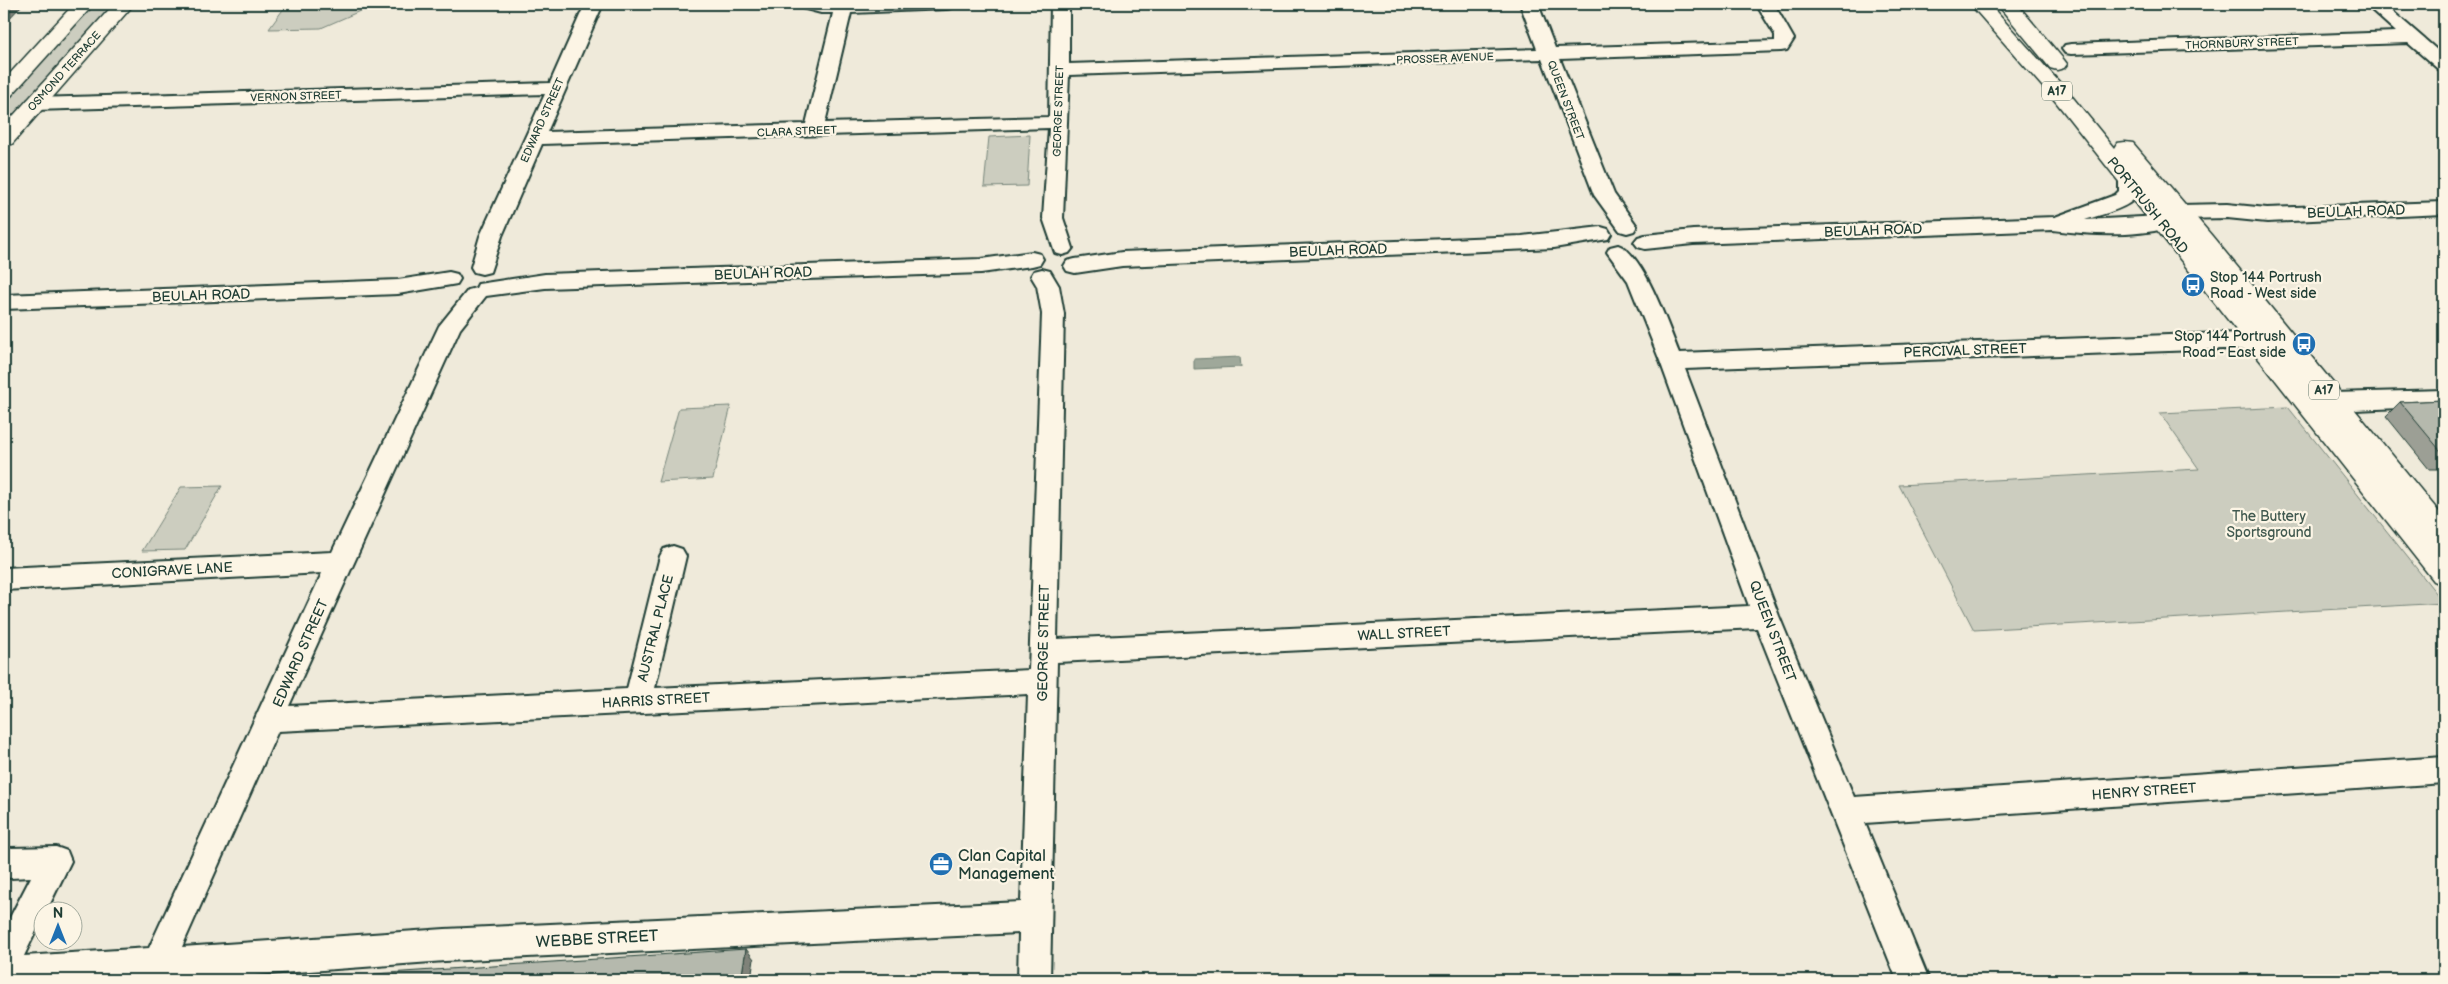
<svg xmlns="http://www.w3.org/2000/svg" width="2448" height="984" font-family="'Balsamiq Sans',sans-serif">
<style>
.green{fill:#cccdbf;stroke:#76857a}
.water{fill:#9fa89a;stroke:#6c7d71}
.lines{fill:none;stroke-linecap:round;stroke-linejoin:round}
.minor-casing{stroke:#1f3d34;stroke-width:4}
.tertiary-casing{stroke:#1f3d34;stroke-width:3}
.trunk-casing{stroke:#1f3d34;stroke-width:3}
.minor{fill:#fcf5e5;fill-rule:evenodd}
.tertiary{fill:#fcf5e5;fill-rule:evenodd}
.trunk{fill:#fcf5e5;fill-rule:evenodd}
.wall{fill:#9c9f95;stroke:#1f3d34}
.shaded-wall{fill:#7f8279;stroke:#1f3d34}
.building{fill:#b5b9ad;stroke:#1f3d34}
.labels{text-anchor:middle;stroke-width:4.5;stroke-linejoin:round;paint-order:stroke}
.far-street-label{font-size:11px;fill:#1f3d34;stroke:#fcf5e5}
.shield{fill:#fcf5e5;stroke:#617469;stroke-width:1}
.shield-label{font-size:12px;font-weight:bold;fill:#1f3d34}
.street-label{font-size:14px;fill:#1f3d34;stroke:#fcf5e5}
.poi-label{font-size:14px;fill:#1f3d34;stroke:#fcf5e5;text-anchor:start}
.park-label{font-size:14px;fill:#425a50;stroke:#fcf5e5}
.near-poi-label{font-size:16px;fill:#1f3d34;stroke:#fcf5e5;text-anchor:start}
.near-street-label{font-size:16px;fill:#1f3d34;stroke:#fcf5e5}
</style>
<rect width="100%" height="100%" fill="#efeada"/>
<filter id="ink" filterUnits="userSpaceOnUse"><feTurbulence type="fractalNoise" baseFrequency=".02" numOctaves="2"/><feDisplacementMap in="SourceGraphic" scale="10" xChannelSelector="R" yChannelSelector="G"/><feConvolveMatrix kernelMatrix="1 2 1 2 8 2 1 2 1" color-interpolation-filters="sRGB"/></filter>
<g filter="url(#ink)">
<g class="green">
<path d="M 91,4 L 115,4 L 4,130 L 4,100 Z"/>
<path d="M 287,4 L 376,4 L 321,28 L 269,29 Z"/>
<path d="M 1030,135 L 1027,186 L 984,187 L 989,137 Z"/>
<path d="M 731,406 L 713,479 L 658,482 L 679,408 Z"/>
<path d="M 2288,407 L 2444,603 L 1974,630 L 1899,485 L 2199,469 L 2160,413 Z"/>
<path d="M 222,486 L 185,550 L 142,551 L 181,487 Z"/>
</g>
<path class="water" d="M 1240,357 L 1241,367 L 1194,369 L 1194,359 Z"/>
<g class="lines">
<g class="minor-casing">
<g id="minor">
<path d="M 585,4 L 603,4 L 547,132 L 806,124 L 833,13 L 821,13 L 802,8 L 799,4 L 955,4 L 952,8 L 946,9 L 851,13 L 825,123 L 1049,117 L 1051,4 L 1069,4 L 1069,64 L 1537,49 L 1520,4 L 1538,4 L 1555,48 L 1775,41 L 1775,35 L 1756,4 L 1774,4 L 1794,39 L 1787,50 L 1781,51 L 1560,59 L 1614,194 L 1637,226 L 1634,231 L 1627,233 L 1620,231 L 1594,195 L 1542,59 L 1069,75 L 1063,218 L 1073,248 L 1069,253 L 1062,255 L 1055,253 L 1043,218 L 1049,128 L 542,144 L 502,236 L 490,272 L 482,274 L 474,272 L 471,267 L 480,236 L 545,94 L 35,110 L 28,108 L 26,104 L 28,100 L 35,98 L 550,83 Z"/>
<path d="M 2365,4 L 2384,4 L 2444,56 L 2444,70 L 2438,69 L 2408,43 L 2071,54 L 2065,53 L 2062,49 L 2065,45 L 2071,44 L 2396,32 Z"/>
<path d="M 2129,176 L 2136,178 C 2154,204 2101,214 2085,220 L 2161,216 L 2168,218 L 2171,223 L 2168,228 C 2132,237 2090,235 2053,230 L 1693,244 L 1645,249 L 1638,247 L 1634,242 L 1638,237 L 1645,235 L 1693,230 L 2055,217 L 2115,195 L 2119,191 L 2119,182 L 2122,178 Z"/>
<path d="M 2444,202 L 2444,214 L 2267,222 L 2227,218 L 2180,219 L 2173,217 L 2170,212 L 2173,207 L 2180,205 L 2227,204 L 2267,208 Z"/>
<path d="M 1601,227 L 1608,229 L 1611,234 L 1608,239 L 1554,248 L 1122,266 L 1075,273 L 1067,271 L 1064,266 L 1067,261 L 1075,259 L 1122,252 L 1522,236 Z"/>
<path d="M 1618,245 C 1643,252 1669,328 1679,353 L 2223,333 L 2266,336 L 2269,342 L 2266,348 L 2258,350 L 2223,349 L 1685,369 L 1779,616 L 1854,797 L 2444,757 L 2444,783 L 1865,823 L 1929,980 L 1897,980 L 1757,628 L 1057,662 L 1050,980 L 1018,980 L 1019,933 L 445,961 L 201,979 L 4,980 L 4,929 L 31,877 L 10,878 L 4,875 L 4,851 L 10,848 L 56,847 L 67,851 L 71,861 L 46,912 L 42,912 L 42,919 L 24,956 L 149,948 L 322,573 L 4,590 L 4,568 L 332,552 L 439,326 L 468,290 L 476,288 L 478,284 L 545,274 L 981,259 L 1032,252 L 1040,254 L 1043,259 L 1040,264 L 1032,266 L 981,273 L 545,288 L 486,296 L 460,329 L 289,706 L 627,689 L 660,556 L 664,549 L 673,546 L 682,549 L 686,556 L 655,688 L 1029,670 L 1042,314 L 1037,286 L 1031,276 L 1034,271 L 1042,269 L 1050,271 L 1059,286 L 1064,314 L 1057,639 L 1749,606 L 1660,361 L 1628,281 L 1607,252 L 1610,247 ZM 1028,694 L 1021,902 L 445,929 L 182,947 L 278,731 Z"/>
<path d="M 449,272 L 457,274 L 460,279 L 457,284 L 398,294 L 4,309 L 4,295 L 398,280 Z"/>
<path d="M 2444,390 L 2444,406 L 2333,411 L 2325,408 L 2321,402 L 2325,396 L 2333,393 Z"/>
</g>
</g>
<g class="tertiary-casing">
<g id="tertiary">
<path d="M 74,4 L 94,4 L 11,96 L 4,98 L 4,80 Z"/>
<path d="M 114,4 L 134,4 L 12,144 L 4,145 L 4,126 Z"/>
</g>
</g>
<g class="trunk-casing">
<g id="trunk">
<path d="M 1970,4 L 1989,4 L 2070,94 L 2114,148 L 2117,143 L 2125,142 L 2133,143 L 2212,236 L 2444,518 L 2444,549 L 2441,548 L 2444,553 L 2444,585 L 2434,581 L 2056,102 Z"/>
<path d="M 1997,4 L 2017,4 L 2064,60 L 2067,64 L 2064,68 L 2057,70 L 2050,68 Z"/>
</g>
</g>
<use href="#minor" class="minor"/>
<use href="#tertiary" class="tertiary"/>
<use href="#trunk" class="trunk"/>
</g>
<path class="wall" d="M 2444,400 L 2444,469 L 2429,469 L 2386,416 L 2400,402 Z"/>
<g class="shaded-wall">
<path d="M 4,4 L 23,4 L 4,24 Z"/>
<path d="M 746,949 L 754,959 L 751,980 L 741,980 Z"/>
</g>
<g class="building">
<path d="M 2444,400 L 2444,455 L 2400,402 Z"/>
<path d="M 746,949 L 741,980 L 372,980 L 374,974 Z"/>
</g>
</g>
<defs>
<g id="bus-disc" transform="scale(1.25)"><circle r="9.5" fill="#1f6fb2" stroke="#fcf5e5"/><path d="M-5-6H5V4H4V6H2V4H-2V6H-4V4H-5ZM-3.5-4V0h7V-4ZM-3.5 1.2v1.5H-2V1.2ZM2 1.2v1.5H3.5V1.2Z" fill="#fff"/></g>
<g id="office-disc" transform="scale(1.25)"><circle r="9.5" fill="#1f6fb2" stroke="#fcf5e5"/><path d="M-6-3h4V-5.5h4V-3h4V5H-6ZM-1-4.5V-3h2v-1.5ZM-6 0V1H6V0Z" fill="#fff"/></g>
</defs>
<g fill-rule="evenodd">
<use href="#bus-disc" x="2193" y="285"/>
<use href="#bus-disc" x="2304" y="344"/>
<use href="#office-disc" x="941" y="864"/>
</g>
<g class="labels">
<g class="far-street-label">
<text transform="translate(2242 43) rotate(-2)" y="4">THORNBURY STREET</text>
<text transform="translate(1445 58) rotate(-2)" y="4">PROSSER AVENUE</text>
<text transform="translate(64 71) rotate(-48)" y="4">OSMOND TERRACE</text>
<text transform="translate(296 96) rotate(-2)" y="4">VERNON STREET</text>
<text transform="translate(1566 100) rotate(69)" y="4">QUEEN STREET</text>
<text transform="translate(1058 111) rotate(-88)" y="4">GEORGE STREET</text>
<text transform="translate(542 120) rotate(-66)" y="4">EDWARD STREET</text>
<text transform="translate(797 131) rotate(-2)" y="4">CLARA STREET</text>
</g>
<g class="shield">
<rect x="2042" y="81.5" width="30" height="19" rx="4"/>
<rect x="2309" y="380.5" width="30" height="19" rx="4"/>
</g>
<g class="shield-label">
<text x="2057" y="95">A17</text>
<text x="2324" y="394">A17</text>
</g>
<g class="street-label">
<text transform="translate(2148 205) rotate(51)" y="5">PORTRUSH ROAD</text>
<text transform="translate(2356 211) rotate(-2)" y="5">BEULAH ROAD</text>
<text transform="translate(1873 230) rotate(-2)" y="5">BEULAH ROAD</text>
<text transform="translate(1338 250) rotate(-2)" y="5">BEULAH ROAD</text>
<text transform="translate(763 273) rotate(-2)" y="5">BEULAH ROAD</text>
<text transform="translate(201 295) rotate(-2)" y="5">BEULAH ROAD</text>
<text transform="translate(1965 350) rotate(-2)" y="5">PERCIVAL STREET</text>
<text transform="translate(172 570) rotate(-3)" y="5">CONIGRAVE LANE</text>
<text transform="translate(655 628) rotate(-76)" y="5">AUSTRAL PLACE</text>
<text transform="translate(1773 631) rotate(69)" y="5">QUEEN STREET</text>
<text transform="translate(1404 633) rotate(-3)" y="5">WALL STREET</text>
<text transform="translate(1043 643) rotate(-89)" y="5">GEORGE STREET</text>
<text transform="translate(300 653) rotate(-66)" y="5">EDWARD STREET</text>
<text transform="translate(656 700) rotate(-3)" y="5">HARRIS STREET</text>
<text transform="translate(2144 791) rotate(-4)" y="5">HENRY STREET</text>
</g>
<g class="poi-label">
<text x="2210" y="282">Stop 144 Portrush<tspan x="2210" dy="16">Road - West side</tspan></text>
<text x="2286" y="341" text-anchor="end">Stop 144 Portrush<tspan x="2286" dy="16">Road - East side</tspan></text>
</g>
<g class="park-label">
<text x="2269" y="521">The Buttery<tspan x="2269" dy="16">Sportsground</tspan></text>
</g>
<g class="near-poi-label">
<text x="958" y="861">Clan Capital<tspan x="958" dy="18">Management</tspan></text>
</g>
<g class="near-street-label">
<text transform="translate(597 938) rotate(-3)" y="6">WEBBE STREET</text>
</g>
</g>
<rect width="2448" height="984" fill="none" stroke="#fcf5e5" stroke-width="20"/>
<rect x="10" y="10" width="2428" height="964" fill="none" stroke="#1f3d34" stroke-width="2" filter="url(#ink)"/>
<g transform="translate(58 926)"><circle r="24" fill="#fcf5e5" stroke="#a4ab9e"/>
<path d="M0-4L9 19L0 12L-9 19Z" fill="#1f6fb2"/>
<text y="-8" font-size="14" font-weight="bold" text-anchor="middle" fill="#1f3d34">N</text>
</g>
</svg>
